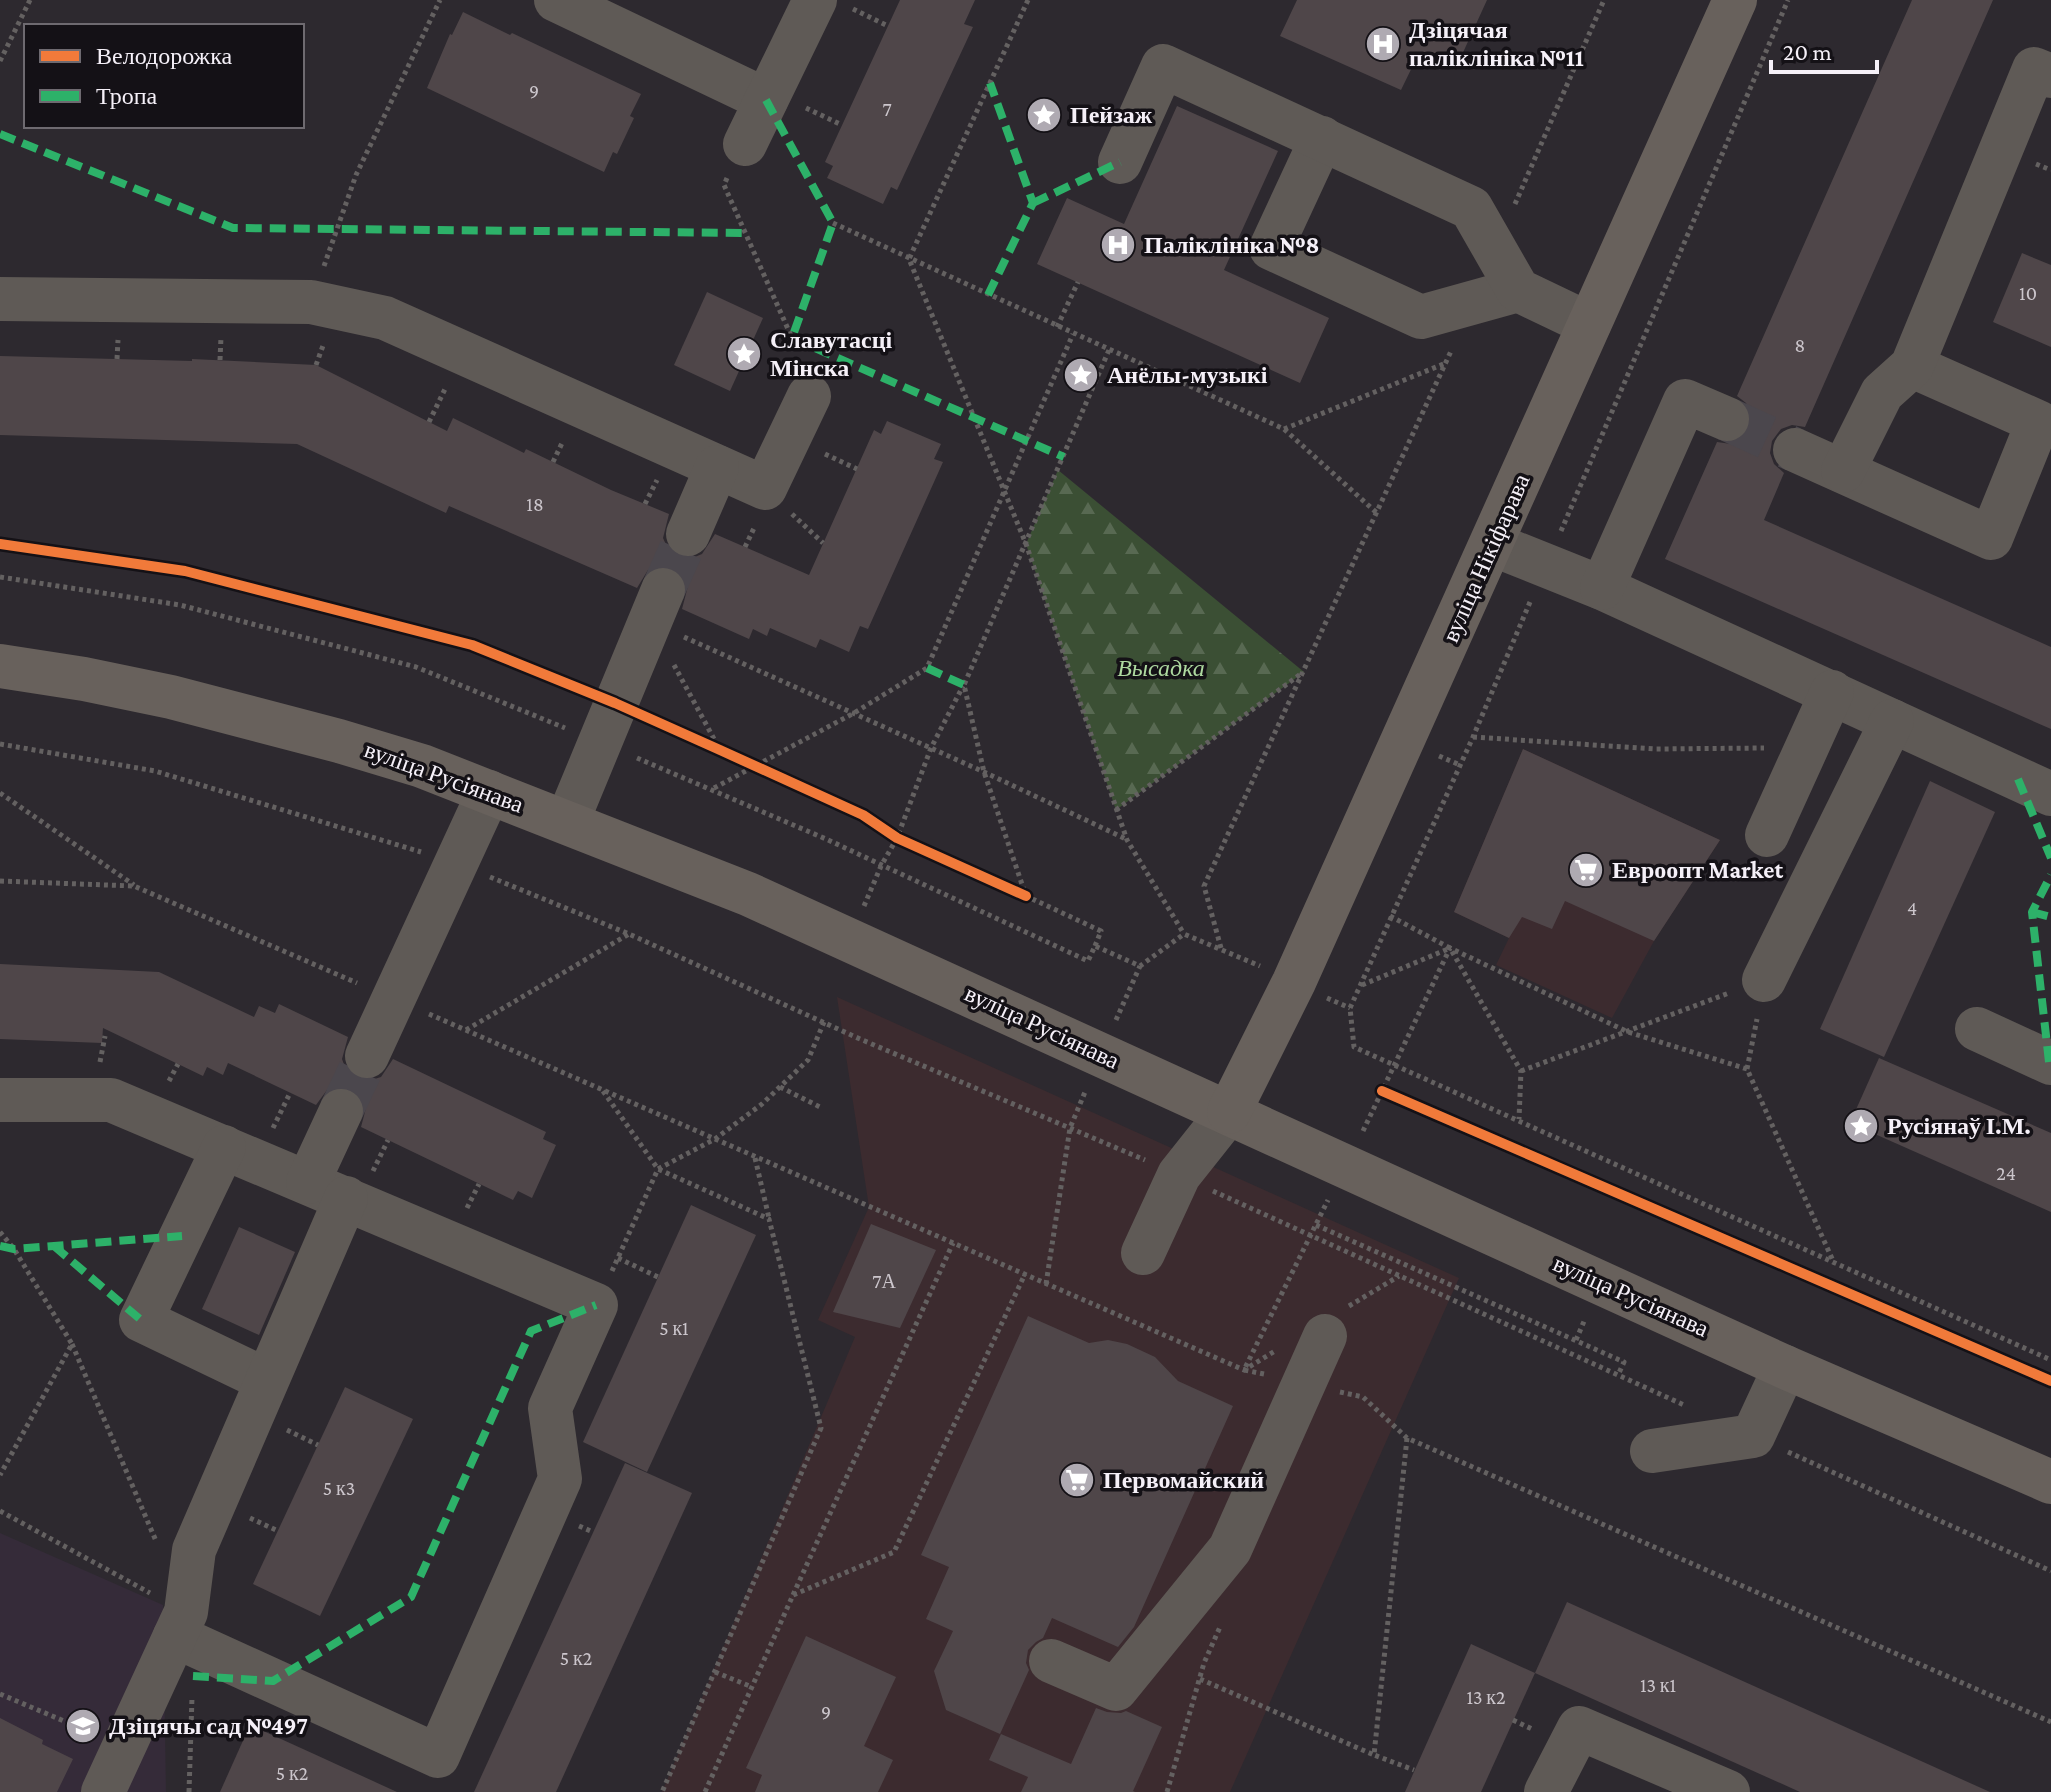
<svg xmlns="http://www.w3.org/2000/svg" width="2051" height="1792" font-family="'Crimson Pro',serif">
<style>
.commercial{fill:#3c2b2f}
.built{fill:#352b39}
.forest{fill:url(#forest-firs)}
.building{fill:#4f4649}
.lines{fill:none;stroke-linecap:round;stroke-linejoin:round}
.minor-tunnel{stroke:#4b474d;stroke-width:44;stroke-dasharray:44 22;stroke-linecap:butt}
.path{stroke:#646161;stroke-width:5;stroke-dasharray:4 4;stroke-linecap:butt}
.minor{stroke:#5f5a56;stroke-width:44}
.major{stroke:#68615c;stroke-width:44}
.quiet{stroke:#2db169;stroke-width:8;stroke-dasharray:16 8;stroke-linecap:butt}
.cycleway-casing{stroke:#141116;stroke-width:15}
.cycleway{stroke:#f17a3a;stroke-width:10}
.labels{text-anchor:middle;stroke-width:7;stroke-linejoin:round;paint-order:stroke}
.number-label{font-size:20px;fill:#ccc6cc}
.poi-label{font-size:24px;font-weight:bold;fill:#f5f0f8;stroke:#141116;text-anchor:start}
.street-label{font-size:24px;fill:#f5f0f8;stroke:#141116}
.park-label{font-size:24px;font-style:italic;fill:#aed9a0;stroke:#141116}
</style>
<defs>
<pattern id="forest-firs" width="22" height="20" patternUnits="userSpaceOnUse" patternTransform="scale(2)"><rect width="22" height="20" fill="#3b4f34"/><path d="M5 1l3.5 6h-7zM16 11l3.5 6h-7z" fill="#586952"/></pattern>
</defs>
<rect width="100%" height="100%" fill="#2d292f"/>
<g class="commercial">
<path d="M 1523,749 L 1720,840 L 1654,941 L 1612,1018 L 1496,965 L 1509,938 L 1454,912 Z"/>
<path d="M 837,997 L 1459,1278 L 1230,1792 L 662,1792 L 855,1337 L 818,1320 L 869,1207 Z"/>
</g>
<path class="built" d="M 0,1533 L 163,1605 L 166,1792 L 0,1792 Z"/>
<path class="forest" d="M 1058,470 L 1304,672 L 1116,810 L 1026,544 Z"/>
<g class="building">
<path d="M 900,0 L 975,0 L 964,24 L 973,27 L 897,190 L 891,187 L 883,204 L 827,178 L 833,166 L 825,162 Z"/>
<path d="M 1297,0 L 1487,0 L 1455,70 L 1419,53 L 1401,90 L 1280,36 Z"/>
<path d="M 1912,0 L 1993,0 L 1805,427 L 1792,425 L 1781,429 L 1772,441 L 1770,453 L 1774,464 L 1784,473 L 1764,520 L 2051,647 L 2051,729 L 1665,559 L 1717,442 L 1731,444 L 1743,438 L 1750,430 L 1752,415 L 1746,403 L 1737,396 Z"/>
<path d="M 463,12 L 510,35 L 512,33 L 641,94 L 630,116 L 634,118 L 617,154 L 613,152 L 604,172 L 427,88 L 450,34 L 452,35 Z"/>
<path d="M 1177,106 L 1278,151 L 1224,270 L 1329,318 L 1300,383 L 1037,264 L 1067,198 L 1124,224 Z"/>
<path d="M 2022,253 L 2051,265 L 2051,347 L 1993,322 Z"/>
<path d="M 707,292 L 763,318 L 730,391 L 674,365 Z"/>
<path d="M 0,356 L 192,361 L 192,359 L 316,365 L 447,431 L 453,418 L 524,453 L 526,449 L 611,490 L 669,514 L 663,538 L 668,549 L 679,557 L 690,559 L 702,554 L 715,534 L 809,575 L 874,430 L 881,434 L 887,421 L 941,444 L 934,459 L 943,462 L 868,629 L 860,626 L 849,652 L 820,639 L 816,648 L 770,628 L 767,636 L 753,629 L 749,639 L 682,609 L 688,586 L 682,574 L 673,567 L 661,565 L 648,570 L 637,588 L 449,506 L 446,513 L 297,444 L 0,435 Z"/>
<path d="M 1523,749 L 1720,840 L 1654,941 L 1565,901 L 1552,929 L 1522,917 L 1509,938 L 1454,912 Z"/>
<path d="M 1930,781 L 1995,812 L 1884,1057 L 1820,1029 Z"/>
<path d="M 0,964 L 159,972 L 254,1017 L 259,1006 L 275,1013 L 279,1004 L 348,1037 L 342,1059 L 346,1070 L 356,1078 L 368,1081 L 381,1077 L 393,1059 L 546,1132 L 543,1139 L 556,1145 L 532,1198 L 518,1191 L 513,1200 L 361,1127 L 366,1108 L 361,1096 L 351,1088 L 338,1086 L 327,1090 L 316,1105 L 228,1063 L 223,1075 L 207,1067 L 203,1076 L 103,1028 L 102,1043 L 0,1039 Z"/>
<path d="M 1879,1058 L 2051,1133 L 2051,1212 L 1850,1123 Z"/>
<path d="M 691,1205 L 756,1235 L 647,1472 L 583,1442 Z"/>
<path d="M 871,1224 L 936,1250 L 900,1328 L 833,1312 Z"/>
<path d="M 239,1227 L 295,1252 L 259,1335 L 202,1309 Z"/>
<path d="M 1028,1316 L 1089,1343 L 1108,1340 L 1127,1344 L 1155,1357 L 1178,1381 L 1233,1406 L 1134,1627 L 1118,1647 L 1052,1618 L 1043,1638 L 1036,1642 L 1028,1650 L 1026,1663 L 1029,1670 L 1000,1734 L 946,1710 L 934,1671 L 953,1631 L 926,1619 L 949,1567 L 921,1555 Z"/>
<path d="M 345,1387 L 413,1419 L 320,1616 L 253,1584 Z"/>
<path d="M 625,1463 L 692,1493 L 556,1792 L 474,1792 Z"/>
<path d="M 1567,1602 L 1990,1792 L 1800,1792 L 1535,1673 Z"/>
<path d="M 806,1636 L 896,1677 L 864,1746 L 893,1760 L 878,1792 L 755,1792 L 762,1775 L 746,1768 Z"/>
<path d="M 1471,1644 L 1535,1673 L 1481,1792 L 1405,1792 Z"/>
<path d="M 1096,1708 L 1107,1712 L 1121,1713 L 1126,1711 L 1162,1727 L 1133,1791 L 1135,1792 L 1021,1792 L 1028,1777 L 989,1760 L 1001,1734 L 1071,1764 Z"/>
<path d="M 0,1718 L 43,1740 L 42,1744 L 73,1759 L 57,1792 L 0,1792 Z"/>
<path d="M 250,1725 L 314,1754 L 397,1792 L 220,1792 Z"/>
</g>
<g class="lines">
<g class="minor-tunnel">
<path d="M 1727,419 L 1795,450"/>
<path d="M 663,590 L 688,534"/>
<path d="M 341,1111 L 367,1056"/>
</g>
<g class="path">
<path d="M 1028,0 L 909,259 L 1026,544 L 1127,840 L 1184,934"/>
<path d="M 853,9 L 888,26"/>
<path d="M 0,61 L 30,0"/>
<path d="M 806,108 L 842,125"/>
<path d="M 2036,164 L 2051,170"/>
<path d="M 727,178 L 724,185 L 792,338"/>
<path d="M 1515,204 L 1604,0"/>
<path d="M 833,223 L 1284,429 L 1378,514"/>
<path d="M 324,266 L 356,175 L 440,0"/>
<path d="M 1057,327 L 1078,282"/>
<path d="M 117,359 L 118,340"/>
<path d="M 220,360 L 221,337"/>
<path d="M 316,365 L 324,343"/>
<path d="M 429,422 L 446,387"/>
<path d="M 1284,429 L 1446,363"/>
<path d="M 825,454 L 857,469"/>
<path d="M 553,462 L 563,441"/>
<path d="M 645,504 L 657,480"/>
<path d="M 792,514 L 823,543"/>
<path d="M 1561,531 L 1788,0"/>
<path d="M 745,547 L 755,526"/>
<path d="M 0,577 L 180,605 L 416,667 L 565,728"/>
<path d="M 1530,602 L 1473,737 L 1350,1008 L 1354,1047 L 2051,1360"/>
<path d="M 684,637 L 984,772 L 1126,839"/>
<path d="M 674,665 L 720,750"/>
<path d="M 1473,737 L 1655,749 L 1764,748"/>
<path d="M 0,744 L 155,771 L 421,852"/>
<path d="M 1439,756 L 1460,765"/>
<path d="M 637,758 L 826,839 L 1088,961 L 1095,946 L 1140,966 L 1184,934 L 1260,966"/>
<path d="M 714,788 L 854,713 L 927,668 L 1073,334"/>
<path d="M 0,793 L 134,885"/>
<path d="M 1116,810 L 1302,673"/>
<path d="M 490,877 L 629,934 L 860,1039 L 1145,1160"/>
<path d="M 0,881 L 134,886 L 357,983"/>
<path d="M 864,906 L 881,866 L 897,838 L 931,748 L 963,686"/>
<path d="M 1390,916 L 1450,948 L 1521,1071 L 1519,1119"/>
<path d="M 1095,946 L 1101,931 L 1026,896 L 984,772 L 964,685 L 1109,350"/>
<path d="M 1221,948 L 1204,886 L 1452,349"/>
<path d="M 1362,985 L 1448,949"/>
<path d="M 1327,998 L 1350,1008"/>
<path d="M 429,1014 L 1244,1370 L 1275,1351"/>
<path d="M 1116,1020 L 1140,966"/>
<path d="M 466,1030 L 629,934"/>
<path d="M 100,1062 L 105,1036"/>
<path d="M 1747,1069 L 1757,1019"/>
<path d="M 1521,1071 L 1729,993"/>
<path d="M 169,1081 L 178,1064"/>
<path d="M 780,1087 L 820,1107"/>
<path d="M 603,1091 L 658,1169 L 769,1219 L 821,1428 L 662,1792"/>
<path d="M 273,1128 L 290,1093"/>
<path d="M 1363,1131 L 1450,948 L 1628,1032 L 1747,1069 L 1834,1263"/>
<path d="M 755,1158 L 769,1218"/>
<path d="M 373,1171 L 388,1140"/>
<path d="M 1213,1191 L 1684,1405"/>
<path d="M 467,1208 L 479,1184"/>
<path d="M 1316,1225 L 1624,1362 L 1618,1375"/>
<path d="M 0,1232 L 14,1249 L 72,1344 L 0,1475"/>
<path d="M 618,1258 L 658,1277"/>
<path d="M 612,1271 L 658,1169 L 715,1139 L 762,1104 L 808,1060 L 824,1022"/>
<path d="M 1046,1284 L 1070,1128 L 1085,1092"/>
<path d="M 1349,1306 L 1399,1276"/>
<path d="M 1576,1340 L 1585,1319"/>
<path d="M 72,1344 L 156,1541"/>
<path d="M 1264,1374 L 1244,1370 L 1328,1200"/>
<path d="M 1340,1392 L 1363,1397 L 1407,1438 L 2051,1722"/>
<path d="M 287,1430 L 318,1445"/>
<path d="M 1407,1438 L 1374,1755 L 1414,1770"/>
<path d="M 1788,1452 L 2051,1571"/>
<path d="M 0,1511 L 150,1593"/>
<path d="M 250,1518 L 278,1531"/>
<path d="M 579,1526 L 593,1532"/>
<path d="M 793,1595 L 953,1243"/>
<path d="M 715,1672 L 752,1687"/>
<path d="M 1200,1679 L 1374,1755"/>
<path d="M 0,1694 L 90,1732"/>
<path d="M 1513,1720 L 1534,1730"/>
<path d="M 189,1792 L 192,1697"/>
<path d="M 705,1792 L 793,1595 L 894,1552 L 1025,1274"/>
<path d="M 1167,1792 L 1204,1663 L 1220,1627"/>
</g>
<g class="minor">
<path d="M 556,0 L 766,100"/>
<path d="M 1322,138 L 1271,248 L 1421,317 L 1518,290"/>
<path d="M 745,144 L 815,0"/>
<path d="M 1120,162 L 1163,66 L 1471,208 L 1518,290 L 1589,324"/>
<path d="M 0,299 L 311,302 L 385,318 L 765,488 L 809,396"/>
<path d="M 1795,450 L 1991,538 L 2038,422 L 1912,366"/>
<path d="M 1843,471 L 1882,393 L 1912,366 L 2034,69 L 2051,76"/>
<path d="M 688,534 L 717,467"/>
<path d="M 1492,544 L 1602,588 L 2051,794"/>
<path d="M 1602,588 L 1685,401 L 1727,419"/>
<path d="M 567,822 L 663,590"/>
<path d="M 1767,835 L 1832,692"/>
<path d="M 1764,980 L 1892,721"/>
<path d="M 1977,1029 L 2051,1063"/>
<path d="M 367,1056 L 489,792"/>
<path d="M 0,1100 L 111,1100 L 596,1305 L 550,1408 L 560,1479 L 438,1756 L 175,1636"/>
<path d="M 224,1147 L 141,1320 L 266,1380"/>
<path d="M 308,1182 L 341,1111"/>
<path d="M 1143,1253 L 1179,1175 L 1229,1112"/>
<path d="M 1652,1451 L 1753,1436 L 1785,1367"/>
<path d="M 1051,1661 L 1116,1689 L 1230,1549 L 1325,1336"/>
<path d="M 103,1792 L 186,1612 L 194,1550 L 346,1198"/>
<path d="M 1546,1792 L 1579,1728 L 1728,1792"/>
</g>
<g class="major">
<path d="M 0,666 L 84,679 L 171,697 L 339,741 L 422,766 L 748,894 L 1785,1367 L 2051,1482"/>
<path d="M 1229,1112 L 1294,982 L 1735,0"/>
</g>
<g class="quiet">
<path d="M 766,100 L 833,223 L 792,338 L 1064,457"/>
<path d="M 0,134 L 233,228 L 744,233"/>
<path d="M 1033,203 L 1120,162"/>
<path d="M 988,295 L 1033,203 L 990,83"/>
<path d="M 927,668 L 964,685"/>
<path d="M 2018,779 L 2051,858"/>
<path d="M 2032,912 L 2051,917"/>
<path d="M 2049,1062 L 2032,912 L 2051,875"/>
<path d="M 0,1246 L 14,1249 L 182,1236"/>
<path d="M 54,1246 L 141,1320"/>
<path d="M 193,1676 L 273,1681 L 411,1597 L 531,1331 L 596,1305"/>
</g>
<g class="cycleway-casing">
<g id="cycleway">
<path d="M 0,544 L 185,571 L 472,645 L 615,703 L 720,750 L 863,815 L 897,838 L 1026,896"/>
<path d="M 1382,1091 L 2051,1381"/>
</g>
</g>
<use href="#cycleway" class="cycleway"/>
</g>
<defs>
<g id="hospital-disc" transform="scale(1.8)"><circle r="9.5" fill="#afaab2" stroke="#141116"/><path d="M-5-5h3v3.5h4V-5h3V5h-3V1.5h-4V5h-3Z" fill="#fff"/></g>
<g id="sight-disc" transform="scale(1.8)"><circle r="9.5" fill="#afaab2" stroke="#141116"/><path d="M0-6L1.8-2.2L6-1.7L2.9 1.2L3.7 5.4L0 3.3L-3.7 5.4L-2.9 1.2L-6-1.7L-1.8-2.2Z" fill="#fff"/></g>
<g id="supermarket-disc" transform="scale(1.8)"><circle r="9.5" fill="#afaab2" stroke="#141116"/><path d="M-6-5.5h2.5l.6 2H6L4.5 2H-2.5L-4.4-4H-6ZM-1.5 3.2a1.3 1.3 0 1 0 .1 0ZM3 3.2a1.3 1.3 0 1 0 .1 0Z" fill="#fff"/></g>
<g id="school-disc" transform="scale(1.8)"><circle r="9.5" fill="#afaab2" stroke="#141116"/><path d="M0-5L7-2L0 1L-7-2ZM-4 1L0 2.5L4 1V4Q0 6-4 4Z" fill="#fff"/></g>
</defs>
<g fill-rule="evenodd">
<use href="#hospital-disc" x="1383" y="44"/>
<use href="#sight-disc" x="1044" y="115"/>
<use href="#hospital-disc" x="1118" y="245"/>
<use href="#sight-disc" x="744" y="354"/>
<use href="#sight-disc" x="1081" y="375"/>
<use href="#supermarket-disc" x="1586" y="870"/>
<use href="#sight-disc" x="1861" y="1126"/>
<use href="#supermarket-disc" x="1077" y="1480"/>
<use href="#school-disc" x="83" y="1726"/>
</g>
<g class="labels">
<g class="number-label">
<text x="534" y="98">9</text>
<text x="887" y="116">7</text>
<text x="2028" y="300">10</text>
<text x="1800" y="352">8</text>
<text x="535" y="511">18</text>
<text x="1912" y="915">4</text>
<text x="2006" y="1180">24</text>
<text x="884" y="1288">7А</text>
<text x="674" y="1335">5 к1</text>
<text x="339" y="1495">5 к3</text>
<text x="576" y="1665">5 к2</text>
<text x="1658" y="1692">13 к1</text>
<text x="1486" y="1704">13 к2</text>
<text x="826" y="1719">9</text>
<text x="292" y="1780">5 к2</text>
</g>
<g class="poi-label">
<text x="1409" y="38">Дзіцячая<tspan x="1409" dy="28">паліклініка №11</tspan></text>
<text x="1070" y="123">Пейзаж</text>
<text x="1144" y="253">Паліклініка №8</text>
<text x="770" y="348">Славутасці<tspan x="770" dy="28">Мінска</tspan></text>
<text x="1107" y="383">Анёлы-музыкі</text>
<text x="1612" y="878">Евроопт Market</text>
<text x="1887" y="1134">Русіянаў І.М.</text>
<text x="1103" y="1488">Первомайский</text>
<text x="109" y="1734">Дзіцячы сад №497</text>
</g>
<g class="street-label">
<text transform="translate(1486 558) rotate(-66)" y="8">вуліца Нікіфарава</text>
<text transform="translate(444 777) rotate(20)" y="8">вуліца Русіянава</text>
<text transform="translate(1042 1027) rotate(25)" y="8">вуліца Русіянава</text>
<text transform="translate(1631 1296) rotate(24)" y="8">вуліца Русіянава</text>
</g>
<g class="park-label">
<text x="1161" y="676">Высадка</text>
</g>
</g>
<rect x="24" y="24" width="280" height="104" fill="#141116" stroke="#6e6a70" stroke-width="2"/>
<rect x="40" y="50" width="40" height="12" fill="#f17a3a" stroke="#6e6a70" stroke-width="2"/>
<text x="96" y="64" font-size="24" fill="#f5f0f8">Велодорожка</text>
<rect x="40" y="90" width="40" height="12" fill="#2db169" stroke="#6e6a70" stroke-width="2"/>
<text x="96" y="104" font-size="24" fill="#f5f0f8">Тропа</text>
<path d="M1771 60v12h106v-12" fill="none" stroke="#f5f0f8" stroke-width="4"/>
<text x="1783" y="60" font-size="24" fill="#f5f0f8" stroke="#141116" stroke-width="6" paint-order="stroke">20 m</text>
</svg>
